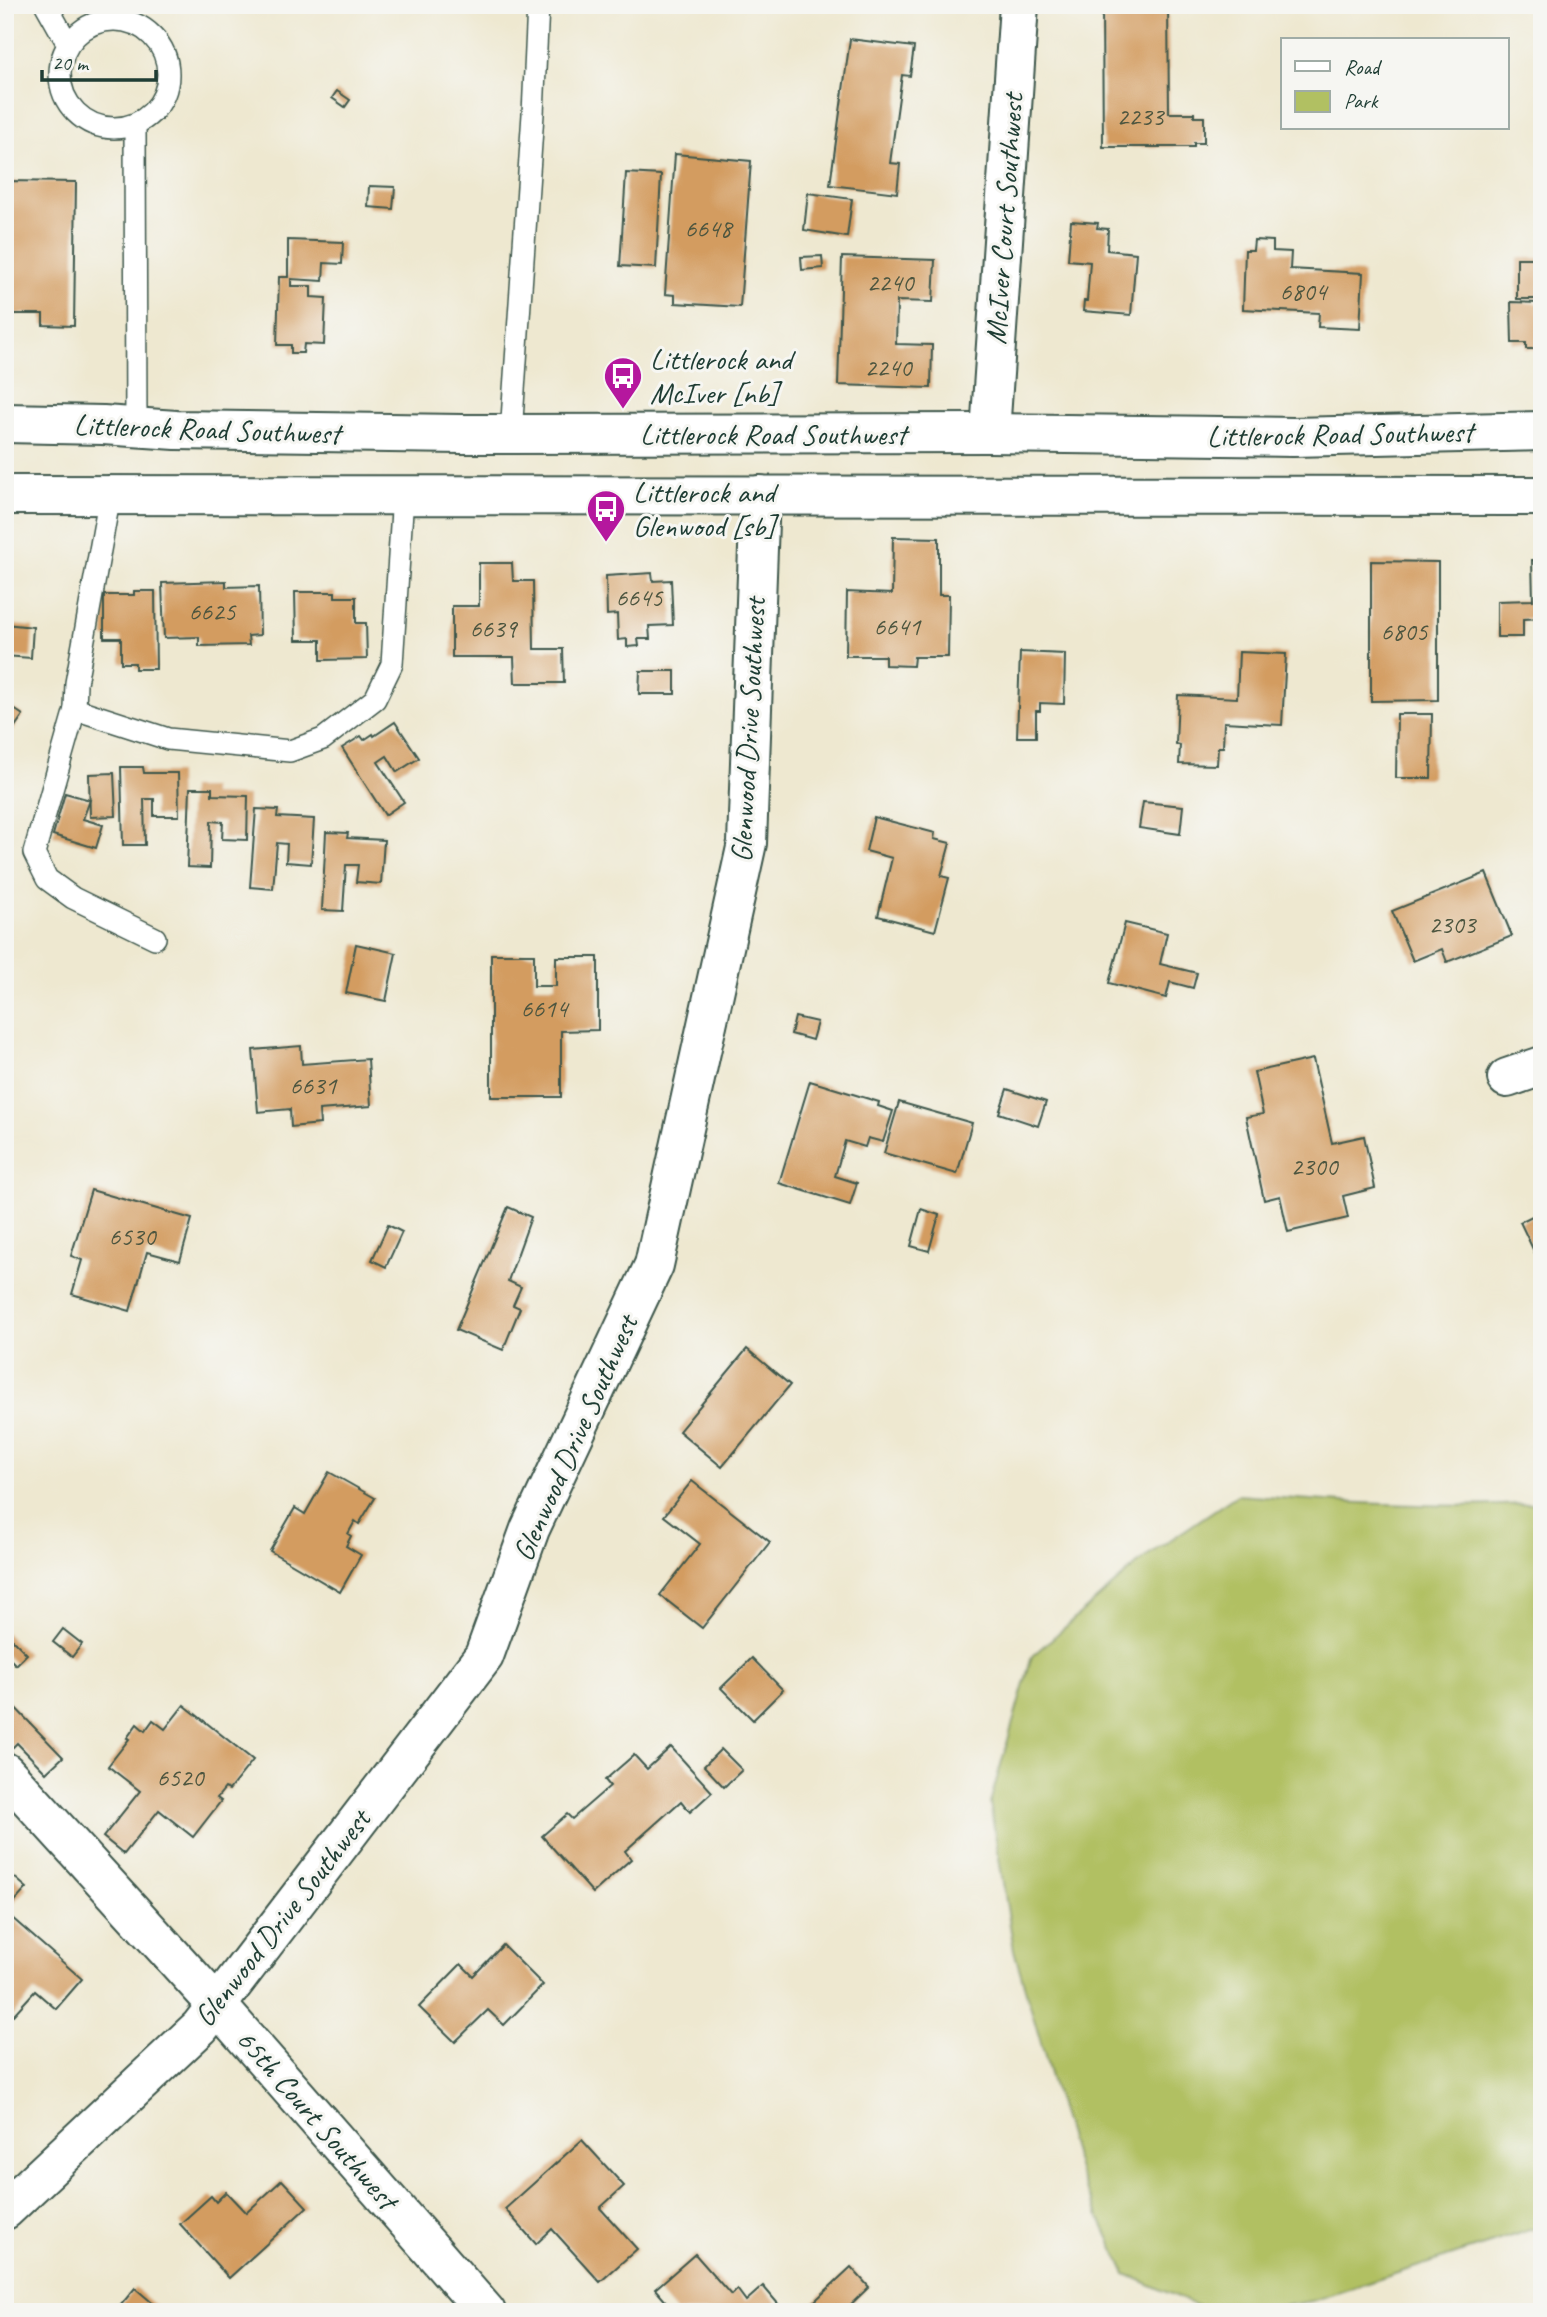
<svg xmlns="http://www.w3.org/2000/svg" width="1547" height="2317" font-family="Caveat,sans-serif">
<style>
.green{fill:#b1c062;stroke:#687e4b;stroke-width:2}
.building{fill:#d39c61}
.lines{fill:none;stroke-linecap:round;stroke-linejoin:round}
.lane-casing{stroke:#3e574b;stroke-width:24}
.street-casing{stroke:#3e574b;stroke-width:42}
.secondary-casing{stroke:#3e574b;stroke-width:42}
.lane{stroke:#fff;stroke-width:21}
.street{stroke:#fff;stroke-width:38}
.secondary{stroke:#fff;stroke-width:38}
.labels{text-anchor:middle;stroke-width:6;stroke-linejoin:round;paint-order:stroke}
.number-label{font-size:26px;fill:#4c553f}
.street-label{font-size:30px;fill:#1f3d34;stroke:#f6f6f2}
.poi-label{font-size:30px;fill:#1f3d34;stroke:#f6f6f2;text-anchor:start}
</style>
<rect width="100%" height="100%" fill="#f6f6f2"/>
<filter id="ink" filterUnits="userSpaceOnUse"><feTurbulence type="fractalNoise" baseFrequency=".0143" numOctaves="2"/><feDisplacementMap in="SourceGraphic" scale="14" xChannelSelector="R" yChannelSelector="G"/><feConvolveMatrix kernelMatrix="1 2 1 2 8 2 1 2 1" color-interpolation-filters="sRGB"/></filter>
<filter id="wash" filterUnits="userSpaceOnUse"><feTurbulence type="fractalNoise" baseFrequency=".00686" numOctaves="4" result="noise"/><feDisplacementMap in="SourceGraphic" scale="28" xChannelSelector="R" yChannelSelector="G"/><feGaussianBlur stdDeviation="1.57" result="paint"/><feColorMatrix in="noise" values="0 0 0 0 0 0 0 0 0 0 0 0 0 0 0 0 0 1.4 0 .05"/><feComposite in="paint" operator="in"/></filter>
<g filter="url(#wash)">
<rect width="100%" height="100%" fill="#eee8d0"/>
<path class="green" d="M 1237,1495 C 1338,1502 1440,1510 1542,1503 L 1542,2226 L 1312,2301 L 1243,2312 L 1211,2312 L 1126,2274 L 1079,2174 L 1014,1950 L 990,1803 L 1032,1656 L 1148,1555 Z"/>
<g id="blocks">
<g class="building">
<path d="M 1102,5 L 1168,5 L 1169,113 L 1194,113 L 1194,117 L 1204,117 L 1204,143 L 1194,143 L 1194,147 L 1103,147 Z"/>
<path d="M 850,39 L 914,47 L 910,76 L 902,75 L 890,163 L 900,164 L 897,193 L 830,185 Z"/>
<path d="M 337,91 L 350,100 L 345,107 L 332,98 Z"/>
<path d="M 675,154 L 751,161 L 740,307 L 675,303 L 675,295 L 665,294 Z"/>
<path d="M 626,173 L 661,175 L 656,268 L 620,266 Z"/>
<path d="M 5,181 L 76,182 L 74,326 L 43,325 L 43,314 L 13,314 L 12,325 L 5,325 Z"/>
<path d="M 369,186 L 395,187 L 393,209 L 368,207 Z"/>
<path d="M 808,193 L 852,199 L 847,237 L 804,230 Z"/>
<path d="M 1071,221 L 1098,223 L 1097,228 L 1108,229 L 1107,250 L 1136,253 L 1131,315 L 1083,311 L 1084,301 L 1087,301 L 1090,262 L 1068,260 Z"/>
<path d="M 288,240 L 343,242 L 342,264 L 324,263 L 323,281 L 291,279 L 291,286 L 311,286 L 311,297 L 326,298 L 324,345 L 304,344 L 303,353 L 291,353 L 291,345 L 277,345 L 279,277 L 288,277 Z"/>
<path d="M 1254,240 L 1273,241 L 1273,251 L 1291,252 L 1290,269 L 1363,273 L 1360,329 L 1318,327 L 1319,313 L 1243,309 L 1245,250 L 1253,250 Z"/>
<path d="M 822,256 L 823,268 L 802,270 L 801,257 Z"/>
<path d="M 842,257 L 935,260 L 933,302 L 897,301 L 896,344 L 932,345 L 931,388 L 838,385 Z"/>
<rect x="1517" y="258" width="25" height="41"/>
<path d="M 1511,302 L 1539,303 L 1539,313 L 1542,313 L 1542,342 L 1538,342 L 1538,349 L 1526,349 L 1526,343 L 1512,343 Z"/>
<path d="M 893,537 L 939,538 L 939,595 L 949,595 L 948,657 L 914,657 L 913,666 L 885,665 L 885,656 L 846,656 L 847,592 L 892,594 Z"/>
<path d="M 1532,560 L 1542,560 L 1542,618 L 1523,619 L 1523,637 L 1497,637 L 1497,601 L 1533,600 Z"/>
<path d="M 1371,561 L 1438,562 L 1438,700 L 1371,701 Z"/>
<path d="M 479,563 L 512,563 L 513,581 L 533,581 L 534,649 L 563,649 L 564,683 L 515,683 L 514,657 L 452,657 L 452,606 L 479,606 Z"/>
<path d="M 652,573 L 653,581 L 671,580 L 673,625 L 649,626 L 650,639 L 638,639 L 639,646 L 627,647 L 627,639 L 618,640 L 617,614 L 607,615 L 606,576 Z"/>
<path d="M 226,581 L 226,587 L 259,586 L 260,635 L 248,636 L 249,645 L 199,646 L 199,637 L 164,638 L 162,583 Z"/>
<path d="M 134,591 L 155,591 L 156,669 L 135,669 L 135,663 L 121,663 L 121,638 L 104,638 L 104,595 L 134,595 Z"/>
<path d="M 295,592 L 335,592 L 335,597 L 356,597 L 356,623 L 366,623 L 367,659 L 321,660 L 321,640 L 296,640 Z"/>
<path d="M 5,624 L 33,627 L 31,658 L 5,656 Z"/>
<path d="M 1020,652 L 1065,654 L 1064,704 L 1040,703 L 1040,711 L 1036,711 L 1036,737 L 1017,737 Z"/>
<path d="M 1239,652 L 1286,654 L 1282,725 L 1224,722 L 1223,747 L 1218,747 L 1217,765 L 1179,764 L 1180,745 L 1176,744 L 1178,695 L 1237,698 Z"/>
<path d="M 640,671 L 675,671 L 675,694 L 639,694 Z"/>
<path d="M 5,703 L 23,715 L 5,741 Z"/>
<path d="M 1397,714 L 1432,714 L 1431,778 L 1396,778 Z"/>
<path d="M 395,722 L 419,758 L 397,772 L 387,756 L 378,762 L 404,802 L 385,815 L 342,748 L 361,736 L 364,740 L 373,734 L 374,736 Z"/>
<path d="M 121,767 L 143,767 L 144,773 L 178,773 L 179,816 L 154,816 L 154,799 L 144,799 L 145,845 L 123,845 Z"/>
<path d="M 114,773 L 116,816 L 90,817 L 89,774 Z"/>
<path d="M 190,788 L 212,788 L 212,795 L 248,796 L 247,840 L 222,839 L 223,822 L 211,821 L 210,868 L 187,867 Z"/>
<path d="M 65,793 L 90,800 L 83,819 L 103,825 L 96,848 L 53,835 Z"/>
<path d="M 1143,802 L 1183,806 L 1180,834 L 1139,828 Z"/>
<path d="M 256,809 L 278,810 L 277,817 L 314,819 L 311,864 L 286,862 L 287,844 L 277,843 L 273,889 L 250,887 Z"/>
<path d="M 874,817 L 935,833 L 934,839 L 950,843 L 941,876 L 949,878 L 935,931 L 878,916 L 892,858 L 866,851 Z"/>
<path d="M 326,832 L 348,833 L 347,838 L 384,840 L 381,884 L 356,882 L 358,865 L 346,865 L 343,911 L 322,910 Z"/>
<path d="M 1486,873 L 1512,936 L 1447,962 L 1442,949 L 1413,961 L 1392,911 Z"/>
<path d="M 1125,923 L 1167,933 L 1160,964 L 1197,973 L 1193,988 L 1170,982 L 1166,998 L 1109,983 Z"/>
<path d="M 356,944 L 396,953 L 386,1001 L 346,993 Z"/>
<path d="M 491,954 L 534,954 L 534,986 L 556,986 L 556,957 L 598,957 L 598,1030 L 561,1031 L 561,1097 L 491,1097 Z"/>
<path d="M 795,1017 L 817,1022 L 812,1040 L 791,1034 Z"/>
<path d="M 301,1046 L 302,1064 L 368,1059 L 371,1106 L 319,1110 L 320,1124 L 291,1127 L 290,1109 L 258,1112 L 253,1050 Z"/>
<path d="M 1313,1059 L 1332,1143 L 1364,1136 L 1375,1188 L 1343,1196 L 1348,1218 L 1288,1232 L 1280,1196 L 1264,1200 L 1246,1117 L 1263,1114 L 1254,1072 Z"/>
<path d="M 810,1081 L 879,1102 L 878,1106 L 893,1111 L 883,1142 L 868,1138 L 865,1147 L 845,1141 L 835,1176 L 857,1183 L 850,1205 L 779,1183 Z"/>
<path d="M 1007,1089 L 1046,1102 L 1038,1126 L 999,1113 Z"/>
<path d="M 899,1102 L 972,1123 L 957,1174 L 884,1153 Z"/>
<path d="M 91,1190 L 192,1219 L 180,1261 L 147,1252 L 130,1311 L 72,1294 L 82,1260 L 71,1256 Z"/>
<path d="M 508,1207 L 531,1217 L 508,1281 L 521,1287 L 513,1305 L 520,1308 L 503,1350 L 456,1330 Z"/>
<path d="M 921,1209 L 939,1215 L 929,1251 L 911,1246 Z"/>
<path d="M 1542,1211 L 1542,1268 L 1520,1222 Z"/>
<path d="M 388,1225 L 402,1232 L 386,1267 L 372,1260 Z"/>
<path d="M 747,1349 L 790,1385 L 722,1467 L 679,1431 Z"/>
<path d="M 329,1472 L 375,1498 L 359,1524 L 355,1521 L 348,1534 L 351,1536 L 346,1546 L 361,1555 L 340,1592 L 270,1551 L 295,1508 L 305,1514 Z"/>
<path d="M 692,1481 L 770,1542 L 702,1628 L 660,1595 L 700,1544 L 664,1516 Z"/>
<path d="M 63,1629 L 82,1644 L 72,1657 L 53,1642 Z"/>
<path d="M 5,1632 L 27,1654 L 16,1665 L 5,1654 Z"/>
<path d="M 752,1658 L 783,1690 L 753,1720 L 721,1688 Z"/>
<path d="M 5,1697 L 63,1757 L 46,1773 L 17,1743 L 12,1748 L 5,1741 Z"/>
<path d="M 184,1705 L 253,1760 L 229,1790 L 225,1788 L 217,1798 L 221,1801 L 193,1837 L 159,1810 L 124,1854 L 103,1837 L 140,1791 L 108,1766 L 129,1739 L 127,1738 L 137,1724 L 145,1731 L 153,1720 L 165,1729 Z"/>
<path d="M 671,1747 L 712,1792 L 690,1812 L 681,1801 L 625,1851 L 631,1859 L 593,1893 L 542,1836 L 567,1814 L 572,1819 L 610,1786 L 605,1780 L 634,1755 L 647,1769 Z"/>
<path d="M 721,1749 L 742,1770 L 724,1787 L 704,1766 Z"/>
<path d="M 5,1869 L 27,1888 L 5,1912 Z"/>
<path d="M 11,1917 L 82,1979 L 56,2009 L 35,1991 L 5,2024 L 5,1925 Z"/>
<path d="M 503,1945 L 543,1985 L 504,2025 L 488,2010 L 455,2042 L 419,2007 L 461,1964 L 473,1976 Z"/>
<path d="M 582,2140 L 624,2186 L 600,2208 L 637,2249 L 600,2282 L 552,2229 L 536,2244 L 505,2209 Z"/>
<path d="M 282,2180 L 307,2207 L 229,2278 L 180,2224 L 211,2196 L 216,2202 L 226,2192 L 246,2213 Z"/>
<path d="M 695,2254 L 731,2295 L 737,2289 L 746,2301 L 763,2286 L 785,2312 L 675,2312 L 655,2289 Z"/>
<path d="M 851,2267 L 869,2287 L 843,2312 L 803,2312 Z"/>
<path d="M 135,2288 L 163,2312 L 115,2312 Z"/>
</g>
</g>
</g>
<g filter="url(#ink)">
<use href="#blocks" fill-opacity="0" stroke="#3e574b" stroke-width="2"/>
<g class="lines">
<g class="lane-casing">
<g id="lane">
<path d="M 46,5 L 68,44"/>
<circle cx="114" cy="74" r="54"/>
<path d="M 135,125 L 136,427"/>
<path d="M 511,434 L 533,114 L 538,5"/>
<path d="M 110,495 L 76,683 L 75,709 L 34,853 L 47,879 L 73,898 L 155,938"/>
<path d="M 75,709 L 168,739 L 290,751 L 323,739 L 375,699 L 392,664 L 403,495"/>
</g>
</g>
<g class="street-casing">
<g id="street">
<path d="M 990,433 L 1019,5"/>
<path d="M 1507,1078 L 1542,1066"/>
<path d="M 5,1772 L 217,2005 L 486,2312"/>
<path d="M 5,2210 L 200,2027 L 484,1656 L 530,1529 L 654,1265 L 747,843 L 760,495"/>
</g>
</g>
<g class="secondary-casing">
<g id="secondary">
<path d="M 5,423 L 103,425 L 176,430 L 461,434 L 990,433 L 1293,437 L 1542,431"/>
<path d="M 5,495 L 1542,496"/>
</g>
</g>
<use href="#lane" class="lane"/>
<use href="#street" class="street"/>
<use href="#secondary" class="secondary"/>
</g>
</g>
<defs>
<g id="bus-pin" transform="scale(2.0125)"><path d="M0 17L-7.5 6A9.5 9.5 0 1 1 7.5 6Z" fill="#b5179e" stroke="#f6f6f2"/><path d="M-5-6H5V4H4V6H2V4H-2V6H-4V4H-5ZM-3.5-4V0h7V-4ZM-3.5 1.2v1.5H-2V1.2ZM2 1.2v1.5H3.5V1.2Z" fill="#fff"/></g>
</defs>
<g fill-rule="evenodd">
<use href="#bus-pin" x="623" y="376"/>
<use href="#bus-pin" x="606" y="509"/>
</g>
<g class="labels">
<g class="number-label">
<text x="1140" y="125">2233</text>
<text x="708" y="237">6648</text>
<text x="890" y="291">2240</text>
<text x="1303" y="300">6804</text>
<text x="888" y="376">2240</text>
<text x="639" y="606">6645</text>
<text x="212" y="620">6625</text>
<text x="897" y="635">6641</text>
<text x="493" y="637">6639</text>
<text x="1404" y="640">6805</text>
<text x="1452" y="933">2303</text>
<text x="544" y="1017">6614</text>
<text x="313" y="1094">6631</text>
<text x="1314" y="1175">2300</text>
<text x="132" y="1245">6530</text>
<text x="180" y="1786">6520</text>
</g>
<g class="street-label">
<text transform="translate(1004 219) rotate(-86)" y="10">McIver Court Southwest</text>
<text transform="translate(207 429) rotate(2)" y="10">Littlerock Road Southwest</text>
<text x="773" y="444">Littlerock Road Southwest</text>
<text transform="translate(1340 434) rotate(-1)" y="10">Littlerock Road Southwest</text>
<text transform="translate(748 730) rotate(-87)" y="10">Glenwood Drive Southwest</text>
<text transform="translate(575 1438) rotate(-66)" y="10">Glenwood Drive Southwest</text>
<text transform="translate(282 1918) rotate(-52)" y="10">Glenwood Drive Southwest</text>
<text transform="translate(317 2119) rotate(49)" y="10">65th Court Southwest</text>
</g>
<g class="poi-label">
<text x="650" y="369">Littlerock and<tspan x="650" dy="34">McIver [nb]</tspan></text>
<text x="633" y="502">Littlerock and<tspan x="633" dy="34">Glenwood [sb]</tspan></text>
</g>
</g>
<rect width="1547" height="2317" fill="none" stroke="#f6f6f2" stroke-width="28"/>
<rect x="1281" y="38" width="228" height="91" fill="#f6f6f2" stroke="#a0aca6" stroke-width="2"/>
<rect x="1295" y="61" width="35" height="10" fill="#ffffff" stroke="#a0aca6" stroke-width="2"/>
<text x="1344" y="74" font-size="21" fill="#1f3d34">Road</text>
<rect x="1295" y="91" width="35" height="21" fill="#b1c062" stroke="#a0aca6" stroke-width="2"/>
<text x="1344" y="108" font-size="21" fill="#1f3d34">Park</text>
<path d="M42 70v10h114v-10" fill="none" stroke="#1f3d34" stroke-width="3.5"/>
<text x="52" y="70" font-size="21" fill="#1f3d34" stroke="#f6f6f2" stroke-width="5" paint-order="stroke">20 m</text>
</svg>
